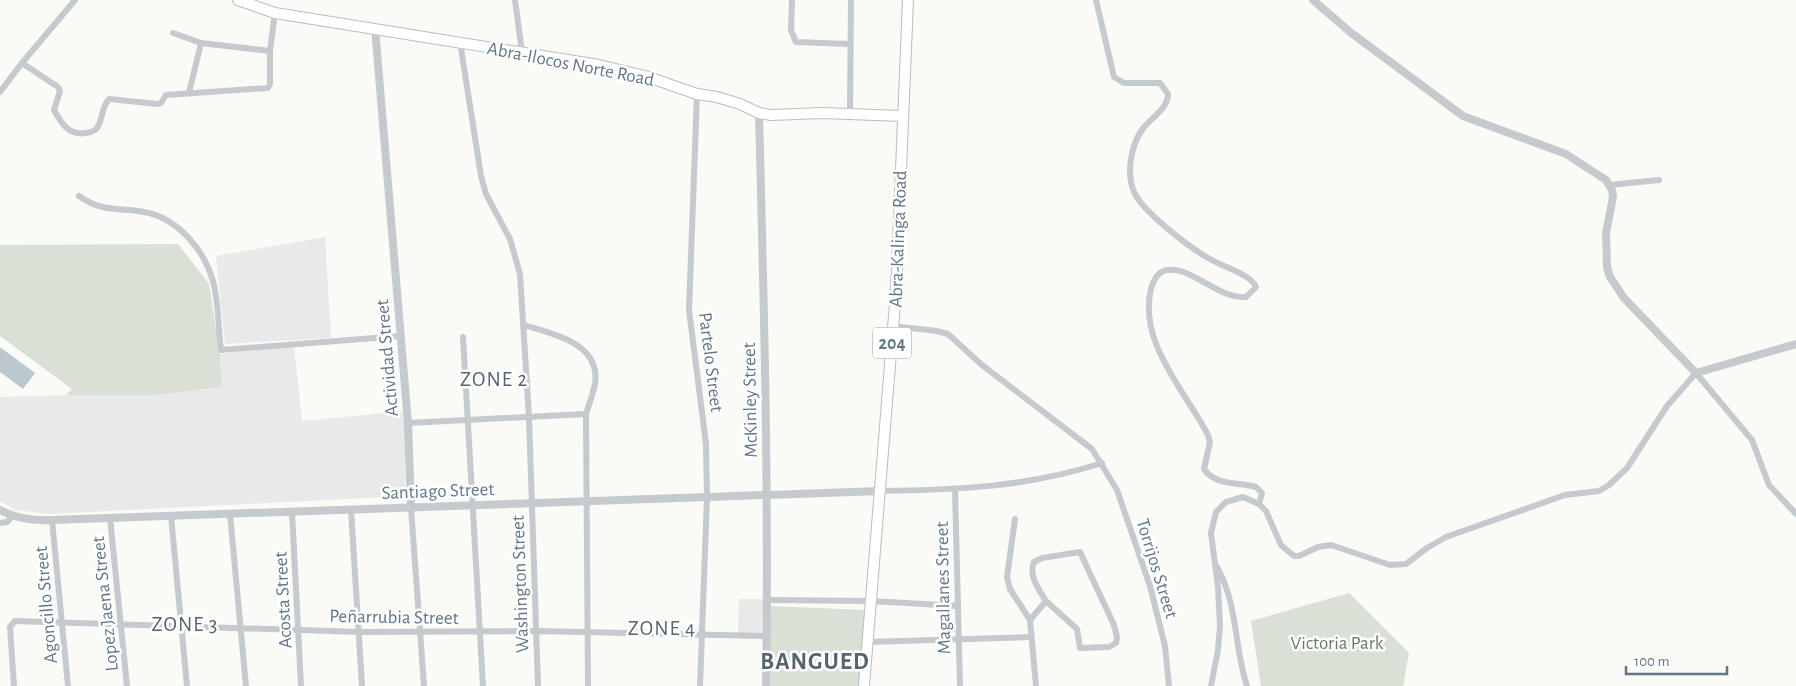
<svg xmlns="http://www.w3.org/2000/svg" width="1796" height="686" font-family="'Alegreya Sans',sans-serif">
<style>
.built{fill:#e8e9e8}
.green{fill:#dae0d6}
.water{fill:#bbc9cc}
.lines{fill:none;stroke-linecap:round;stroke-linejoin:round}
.primary-casing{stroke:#b7bdc1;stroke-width:12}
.minor{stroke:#c4cacd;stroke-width:6}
.tertiary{stroke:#c4cacd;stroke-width:8}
.primary{stroke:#fff;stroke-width:10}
.labels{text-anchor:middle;stroke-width:5;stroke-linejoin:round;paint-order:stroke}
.shield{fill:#fff;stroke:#91a0aa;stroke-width:1}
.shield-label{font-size:18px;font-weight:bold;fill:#627785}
.street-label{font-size:19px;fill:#627785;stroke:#fff}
.park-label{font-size:19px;fill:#677b62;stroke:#fff}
.quarter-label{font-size:21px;letter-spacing:1px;fill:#55646f;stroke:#fff}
.district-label{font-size:24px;font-weight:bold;letter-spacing:1px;fill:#55646f;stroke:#fff}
</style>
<rect width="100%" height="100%" fill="#fafaf7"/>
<g class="built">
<path d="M 325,237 L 331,338 L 225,344 L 216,256 Z"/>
<path d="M 294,346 L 302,421 L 405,411 L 405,496 L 50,514 L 15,510 L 0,501 L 0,397 L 105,394 L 154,395 L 222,387 L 220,354 Z"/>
<path d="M 739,599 L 763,599 L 762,634 L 738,633 Z"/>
</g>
<g class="green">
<path d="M 178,244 L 209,284 L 220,354 L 222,387 L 155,395 L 66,395 L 72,389 L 0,336 L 0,245 Z"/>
<path d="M 1349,593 L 1409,653 L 1403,686 L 1261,686 L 1251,621 Z"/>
<path d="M 769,606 L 866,610 L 860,686 L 769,686 Z"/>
</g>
<path class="water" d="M 0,347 L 35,373 L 23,389 L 0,372 Z"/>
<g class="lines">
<g class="primary-casing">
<g id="primary">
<path d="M 238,0 L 275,13 L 599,65 L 645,76 L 697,94 L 717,97 L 740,104 L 759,113 L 771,115 L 822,113 L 902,116"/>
<path d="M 864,686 L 896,291 L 908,0"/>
</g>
</g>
<g class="minor">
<path d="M 75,0 L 22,63 L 58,87 L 60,91 L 54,110 C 61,123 69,136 86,133 C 90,132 94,132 97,128 C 103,120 101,107 109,99 L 158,104 L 161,103 L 166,95 L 268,88 L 270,84 L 270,51 L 275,13"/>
<path d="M 515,0 L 522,52"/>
<path d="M 792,0 L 791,30 L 796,42 L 849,44"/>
<path d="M 1096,0 L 1114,77 L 1124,83 L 1160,83 L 1168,94 C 1168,108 1153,117 1144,127 C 1131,143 1126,173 1134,192 C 1143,212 1189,247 1208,258 C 1220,266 1251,274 1256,287 L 1246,297 C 1218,299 1193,267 1167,270 C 1158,271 1153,281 1151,289 C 1138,342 1185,391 1208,435 L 1210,442 L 1204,469 C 1215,486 1239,482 1256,487 L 1262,493 L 1259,504"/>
<path d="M 173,33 L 201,43 L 270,51"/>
<path d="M 460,42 L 481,176 L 486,194 L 510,239 L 520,274 L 529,417 L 538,686"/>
<path d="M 0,92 L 22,63"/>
<path d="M 189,93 L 201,43"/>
<path d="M 697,94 L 689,310 L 706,444 L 707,497 L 700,686"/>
<path d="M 850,114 L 851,0"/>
<path d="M 1610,185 L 1659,180"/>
<path d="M 79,196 C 103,213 118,207 144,212 C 178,218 204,250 213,281 C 219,303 218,328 221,350 L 400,336"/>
<path d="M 524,325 C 553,334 601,343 595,384 C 593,394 589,404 586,414 L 588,686"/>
<path d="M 893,326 L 937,331 L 948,334 L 982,365 L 1092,449 L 1117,490 L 1150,586 L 1165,646 L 1169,686"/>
<path d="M 463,337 L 483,686"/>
<path d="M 408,423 L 586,414"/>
<path d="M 955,490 L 960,686"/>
<path d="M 880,491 C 957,490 1028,487 1102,463"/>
<path d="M 411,508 L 424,686"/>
<path d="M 351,510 L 362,686"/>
<path d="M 292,512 L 301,686"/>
<path d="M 230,514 L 246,686"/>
<path d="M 171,516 L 187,686"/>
<path d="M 110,518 L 127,686"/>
<path d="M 1015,519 L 1007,577 L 1010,589 L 1030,620 L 1036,686"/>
<path d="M 52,520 L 68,686"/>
<path d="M 0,523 L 7,522 L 12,516"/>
<path d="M 1217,567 C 1238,604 1234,647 1247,686"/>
<path d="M 769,600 L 871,601 L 958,606"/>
<path d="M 1030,620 L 1046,601 C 1039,590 1028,575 1034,562 L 1042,558 L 1080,552 L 1114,625 L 1117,637 L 1116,643 L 1109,647 L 1080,648 L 1077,629 L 1046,601"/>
<path d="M 867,642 L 1031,637"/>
<path d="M 14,686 L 10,627 L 15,621 L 360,632 L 536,631 L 767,636"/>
<path d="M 1211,686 L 1218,650 L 1220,626 L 1218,587 L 1211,533 L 1216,512 L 1226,502 L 1243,497 L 1259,504 L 1266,511 L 1281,545 L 1294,556 L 1299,556 L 1318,547 L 1331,545 L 1390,565 L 1406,564 L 1427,548 L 1446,537 L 1565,495 L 1599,491 L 1609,485 L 1627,468 L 1667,406 L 1696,373 L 1752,440 L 1769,485 L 1796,514"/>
</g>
<g class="tertiary">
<path d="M 1313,0 L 1350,32 L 1463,116 L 1566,154 L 1606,180 L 1612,190 L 1613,197 L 1606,233 L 1607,267 L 1610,277 L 1624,298 L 1696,373 L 1796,344"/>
<path d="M 375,28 L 408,423 L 411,508"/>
<path d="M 759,113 C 764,304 769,495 766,686"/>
<path d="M 0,510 C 17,519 33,521 52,520 L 880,491"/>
</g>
<use href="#primary" class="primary"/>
</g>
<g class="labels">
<rect class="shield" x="873" y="327.5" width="38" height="31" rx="4"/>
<g class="shield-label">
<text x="892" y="349">204</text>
</g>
<g class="street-label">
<text transform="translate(571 63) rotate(11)" y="7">Abra-Ilocos Norte Road</text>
<text transform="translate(897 239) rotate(-88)" y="7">Abra-Kalinga Road</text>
<text transform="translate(386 358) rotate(-95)" y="7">Actividad Street</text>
<text transform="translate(712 362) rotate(83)" y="7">Partelo Street</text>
<text transform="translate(749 400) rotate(-91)" y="7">McKinley Street</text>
<text transform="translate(438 490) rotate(-2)" y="7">Santiago Street</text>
<text transform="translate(1158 568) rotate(73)" y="7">Torrijos Street</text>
<text transform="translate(519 584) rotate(-92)" y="7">Washington Street</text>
<text transform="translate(942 588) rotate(-91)" y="7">Magallanes Street</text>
<text transform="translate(282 600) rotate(-93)" y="7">Acosta Street</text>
<text transform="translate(104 604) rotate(-96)" y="7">Lopez Jaena Street</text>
<text transform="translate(45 605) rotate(-95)" y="7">Agoncillo Street</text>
<text transform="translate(394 616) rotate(1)" y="7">Peñarrubia Street</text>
</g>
<g class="park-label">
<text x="1337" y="649">Victoria Park</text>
</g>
<g class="quarter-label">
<text x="494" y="386">ZONE 2</text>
<text x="185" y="631">ZONE 3</text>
<text x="662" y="635">ZONE 4</text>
</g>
<g class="district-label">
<text x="815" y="669">BANGUED</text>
</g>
</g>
<path d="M1626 666v8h101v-8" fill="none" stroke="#627785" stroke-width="2.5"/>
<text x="1634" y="666" font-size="15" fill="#627785" stroke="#ffffff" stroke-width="4" paint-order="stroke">100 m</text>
</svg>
